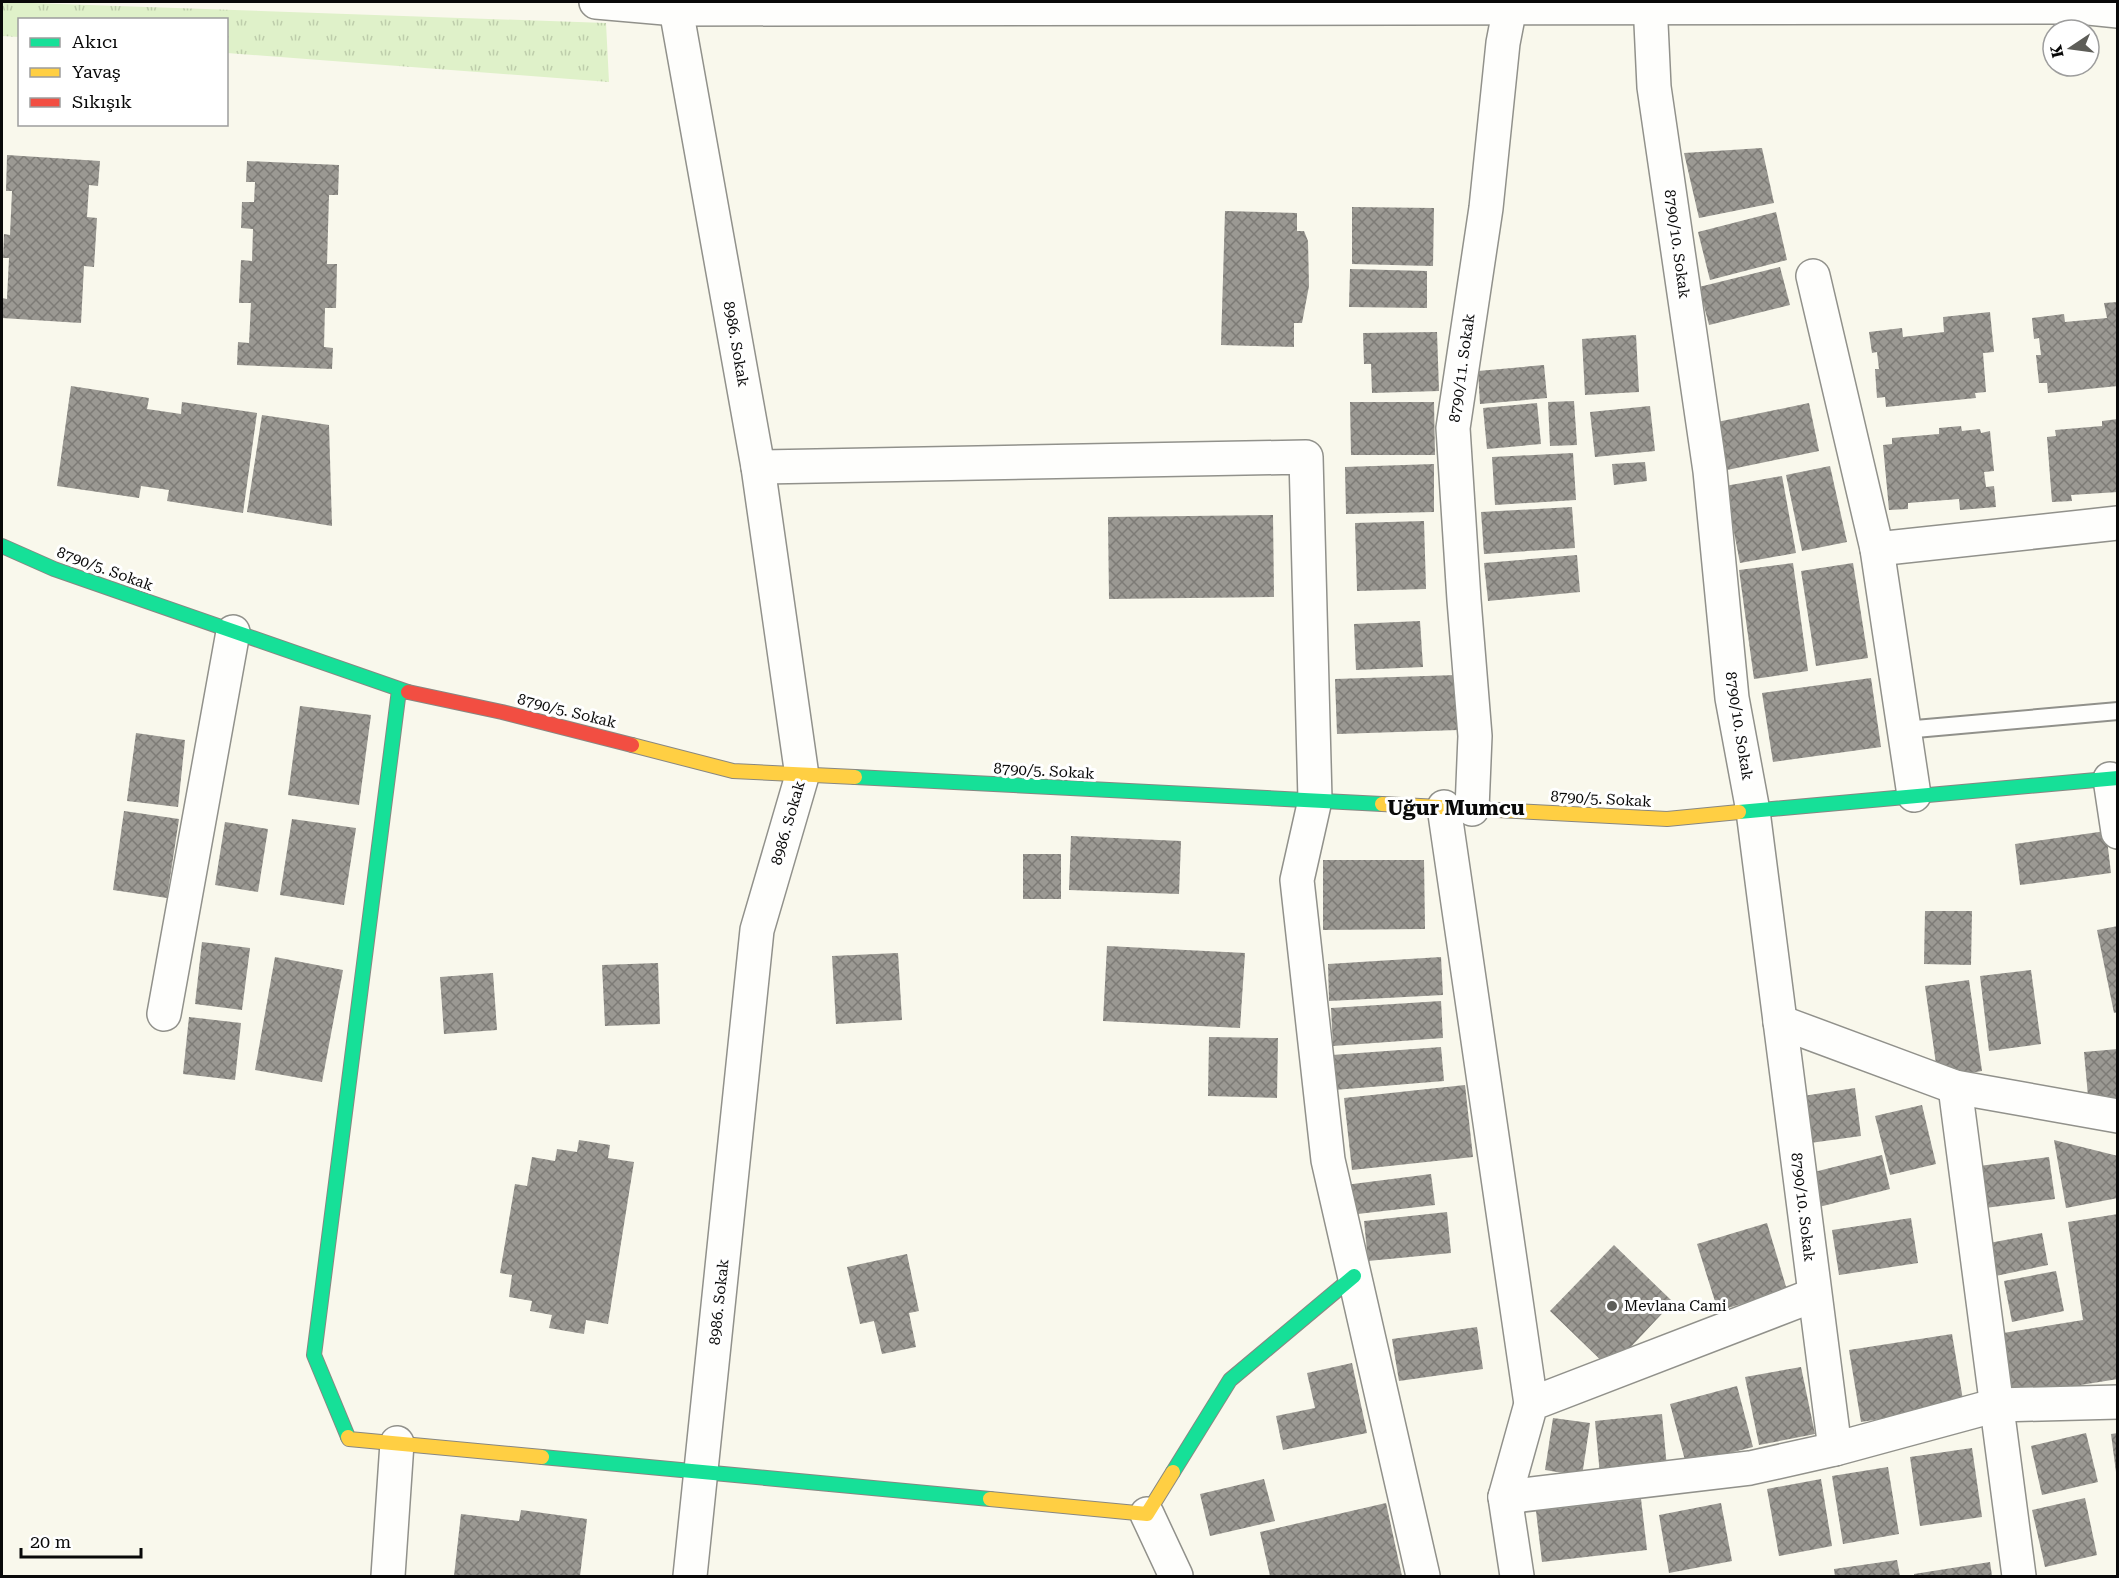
<svg xmlns="http://www.w3.org/2000/svg" width="2119" height="1578" font-family="'Roboto Serif',serif">
<style>
.park{fill:url(#park-tufts)}
.building{fill:url(#building-cross-hatch)}
.lines{fill:none;stroke-linecap:round;stroke-linejoin:round}
.lane-casing{stroke:#91918b;stroke-width:20}
.street-casing{stroke:#91918b;stroke-width:36}
.fast-casing{stroke:#888782;stroke-width:16}
.slow-casing{stroke:#888782;stroke-width:16}
.jam-casing{stroke:#888782;stroke-width:16}
.lane{stroke:#fefefc;stroke-width:16}
.street{stroke:#fefefc;stroke-width:33}
.fast{stroke:#16e098;stroke-width:14}
.slow{stroke:#ffcf43;stroke-width:14}
.jam{stroke:#f24e42;stroke-width:14}
.poi-dot{fill:#5d5d58;stroke:#fff;stroke-width:2}
.labels{text-anchor:middle;stroke-width:6;stroke-linejoin:round;paint-order:stroke}
.street-label{font-size:15px;fill:#090909;stroke:#fff}
.poi-label{font-size:15px;fill:#090909;stroke:#fff;text-anchor:start}
.district-label{font-size:21px;font-weight:bold;fill:#090909;stroke:#fff}
</style>
<defs>
<pattern id="park-tufts" width="24" height="20" patternUnits="userSpaceOnUse" patternTransform="scale(1.5)"><rect width="24" height="20" fill="#dff1c9"/><path d="M3 7l-1-3M5 7V3M7 7l1-3M15 17l-1-3M17 17v-4M19 17l1-3" fill="none" stroke="#becdab"/></pattern>
<pattern id="building-cross-hatch" width="8" height="8" patternUnits="userSpaceOnUse" patternTransform="scale(1.5)"><rect width="8" height="8" fill="#9b9993"/><path d="M0 0l8 8M0 8l8-8" fill="none" stroke="#7d7b76"/></pattern>
</defs>
<rect width="100%" height="100%" fill="#f9f8ec"/>
<path class="park" d="M 2,2 L 606,23 L 609,82 L 227,53 L 226,20 L 20,20 L 19,37 L 2,36 Z"/>
<g class="building">
<path d="M 1762,148 L 1774,203 L 1699,218 L 1684,153 Z"/>
<path d="M 7,155 L 100,161 L 98,186 L 89,185 L 87,217 L 97,218 L 94,267 L 84,266 L 81,323 L 2,318 L 2,298 L 7,299 L 9,258 L 3,258 L 4,234 L 10,235 L 12,191 L 6,191 Z"/>
<path d="M 247,161 L 339,165 L 338,195 L 329,195 L 327,264 L 337,264 L 336,308 L 325,308 L 324,347 L 333,348 L 332,369 L 237,365 L 238,342 L 249,343 L 251,303 L 239,303 L 241,260 L 252,261 L 253,229 L 241,228 L 242,202 L 254,202 L 255,182 L 246,182 Z"/>
<path d="M 1352,207 L 1434,208 L 1433,266 L 1352,264 Z"/>
<path d="M 1225,211 L 1297,213 L 1297,231 L 1304,231 L 1308,241 L 1309,286 L 1302,323 L 1294,323 L 1294,347 L 1221,345 Z"/>
<path d="M 1776,212 L 1787,260 L 1710,280 L 1698,232 Z"/>
<path d="M 1780,267 L 1790,305 L 1709,325 L 1699,287 Z"/>
<path d="M 1350,269 L 1427,271 L 1427,308 L 1349,307 Z"/>
<path d="M 2118,302 L 2118,386 L 2048,393 L 2047,383 L 2039,383 L 2036,355 L 2041,355 L 2039,338 L 2034,339 L 2032,318 L 2064,314 L 2065,322 L 2107,318 L 2104,303 Z"/>
<path d="M 1990,312 L 1994,352 L 1983,353 L 1986,392 L 1975,393 L 1976,398 L 1886,407 L 1885,397 L 1877,398 L 1875,369 L 1879,369 L 1877,352 L 1872,353 L 1869,332 L 1902,328 L 1903,337 L 1944,332 L 1943,317 Z"/>
<path d="M 1437,332 L 1439,391 L 1372,393 L 1371,364 L 1364,364 L 1363,333 Z"/>
<path d="M 1636,335 L 1639,392 L 1585,395 L 1582,339 Z"/>
<path d="M 1544,365 L 1547,398 L 1480,404 L 1478,371 Z"/>
<path d="M 71,386 L 149,398 L 147,409 L 181,414 L 182,402 L 257,413 L 243,513 L 167,501 L 169,490 L 141,486 L 139,498 L 57,486 Z"/>
<path d="M 1574,401 L 1577,445 L 1550,446 L 1548,402 Z"/>
<path d="M 1350,402 L 1434,402 L 1435,455 L 1351,455 Z"/>
<path d="M 1537,403 L 1541,444 L 1487,449 L 1483,408 Z"/>
<path d="M 1809,403 L 1819,451 L 1727,470 L 1717,422 Z"/>
<path d="M 1650,406 L 1655,451 L 1595,457 L 1590,412 Z"/>
<path d="M 262,415 L 329,425 L 332,526 L 247,512 Z"/>
<path d="M 2118,419 L 2118,492 L 2071,495 L 2072,501 L 2052,502 L 2047,437 L 2056,436 L 2055,430 L 2102,426 L 2102,421 Z"/>
<path d="M 1961,426 L 1962,431 L 1980,429 L 1981,433 L 1990,431 L 1994,471 L 1984,472 L 1986,487 L 1994,486 L 1996,507 L 1960,510 L 1959,499 L 1908,503 L 1908,509 L 1889,510 L 1883,445 L 1892,444 L 1892,438 L 1939,434 L 1939,428 Z"/>
<path d="M 1573,453 L 1576,500 L 1495,505 L 1492,457 Z"/>
<path d="M 1645,462 L 1647,481 L 1614,485 L 1612,464 Z"/>
<path d="M 1434,464 L 1434,512 L 1346,514 L 1345,467 Z"/>
<path d="M 1830,466 L 1847,542 L 1802,551 L 1786,475 Z"/>
<path d="M 1782,476 L 1796,553 L 1740,563 L 1725,486 Z"/>
<path d="M 1572,507 L 1575,548 L 1484,554 L 1481,512 Z"/>
<path d="M 1273,515 L 1274,597 L 1109,599 L 1108,517 Z"/>
<path d="M 1424,521 L 1426,589 L 1357,591 L 1355,523 Z"/>
<path d="M 1577,555 L 1580,592 L 1488,601 L 1484,563 Z"/>
<path d="M 1793,563 L 1808,671 L 1754,679 L 1739,570 Z"/>
<path d="M 1853,563 L 1868,658 L 1816,666 L 1801,571 Z"/>
<path d="M 1420,621 L 1423,667 L 1356,670 L 1354,624 Z"/>
<path d="M 1456,675 L 1458,730 L 1337,734 L 1335,679 Z"/>
<path d="M 1871,678 L 1881,747 L 1773,762 L 1762,693 Z"/>
<path d="M 300,706 L 371,715 L 359,805 L 288,795 Z"/>
<path d="M 136,733 L 185,740 L 178,807 L 127,801 Z"/>
<path d="M 124,811 L 179,819 L 167,898 L 113,890 Z"/>
<path d="M 292,819 L 356,828 L 344,905 L 280,895 Z"/>
<path d="M 225,822 L 268,829 L 258,892 L 215,885 Z"/>
<path d="M 2106,831 L 2111,873 L 2020,885 L 2015,844 Z"/>
<path d="M 1071,836 L 1181,841 L 1179,894 L 1069,890 Z"/>
<rect x="1023" y="854" width="38" height="45"/>
<path d="M 1323,860 L 1424,860 L 1425,929 L 1323,930 Z"/>
<path d="M 1925,911 L 1972,911 L 1971,965 L 1924,964 Z"/>
<path d="M 2118,926 L 2118,1012 L 2114,1013 L 2097,930 Z"/>
<path d="M 202,942 L 250,948 L 242,1010 L 195,1004 Z"/>
<path d="M 1107,946 L 1245,953 L 1240,1028 L 1103,1021 Z"/>
<path d="M 898,953 L 902,1020 L 836,1024 L 832,956 Z"/>
<path d="M 275,957 L 343,970 L 322,1082 L 255,1070 Z"/>
<path d="M 1441,957 L 1443,995 L 1329,1001 L 1328,964 Z"/>
<path d="M 658,963 L 660,1024 L 605,1026 L 602,965 Z"/>
<path d="M 2031,970 L 2041,1044 L 1989,1051 L 1980,976 Z"/>
<path d="M 493,973 L 497,1030 L 444,1034 L 440,977 Z"/>
<path d="M 1969,980 L 1982,1071 L 1938,1078 L 1925,986 Z"/>
<path d="M 1441,1001 L 1443,1038 L 1333,1046 L 1331,1008 Z"/>
<path d="M 189,1017 L 241,1023 L 235,1080 L 183,1074 Z"/>
<path d="M 1209,1037 L 1278,1038 L 1277,1098 L 1208,1096 Z"/>
<path d="M 1441,1047 L 1444,1081 L 1334,1090 L 1332,1055 Z"/>
<path d="M 2118,1049 L 2118,1105 L 2089,1107 L 2084,1052 Z"/>
<path d="M 1465,1085 L 1473,1157 L 1352,1170 L 1344,1098 Z"/>
<path d="M 1855,1088 L 1861,1136 L 1810,1143 L 1803,1096 Z"/>
<path d="M 1922,1105 L 1936,1164 L 1890,1175 L 1875,1116 Z"/>
<path d="M 579,1140 L 610,1145 L 608,1158 L 634,1162 L 608,1324 L 586,1320 L 584,1334 L 549,1328 L 552,1315 L 530,1311 L 532,1301 L 509,1297 L 512,1275 L 500,1273 L 515,1184 L 527,1186 L 532,1157 L 555,1161 L 557,1149 L 577,1152 Z"/>
<path d="M 2054,1140 L 2118,1156 L 2118,1198 L 2066,1208 Z"/>
<path d="M 1882,1155 L 1890,1189 L 1819,1207 L 1810,1173 Z"/>
<path d="M 2049,1157 L 2055,1199 L 1985,1208 L 1979,1166 Z"/>
<path d="M 1431,1174 L 1435,1205 L 1349,1215 L 1345,1185 Z"/>
<path d="M 1447,1212 L 1451,1253 L 1368,1261 L 1364,1221 Z"/>
<path d="M 2118,1214 L 2118,1379 L 2006,1397 L 1997,1334 L 2083,1320 L 2068,1222 Z"/>
<path d="M 1911,1218 L 1918,1263 L 1839,1275 L 1832,1230 Z"/>
<path d="M 1767,1223 L 1787,1290 L 1718,1311 L 1697,1244 Z"/>
<path d="M 2042,1233 L 2048,1265 L 1986,1278 L 1979,1245 Z"/>
<path d="M 1614,1245 L 1673,1302 L 1610,1369 L 1550,1311 Z"/>
<path d="M 907,1254 L 919,1311 L 909,1313 L 916,1347 L 882,1354 L 874,1321 L 860,1324 L 847,1267 Z"/>
<path d="M 2056,1271 L 2064,1311 L 2012,1322 L 2004,1281 Z"/>
<path d="M 1477,1327 L 1483,1369 L 1399,1381 L 1392,1339 Z"/>
<path d="M 1952,1334 L 1964,1406 L 1861,1422 L 1849,1350 Z"/>
<path d="M 1352,1363 L 1367,1433 L 1283,1450 L 1276,1416 L 1315,1408 L 1307,1373 Z"/>
<path d="M 1801,1367 L 1815,1434 L 1759,1445 L 1745,1377 Z"/>
<path d="M 1737,1386 L 1753,1447 L 1686,1464 L 1670,1404 Z"/>
<path d="M 1662,1414 L 1667,1468 L 1600,1475 L 1595,1421 Z"/>
<path d="M 1553,1418 L 1590,1423 L 1582,1476 L 1545,1470 Z"/>
<path d="M 2086,1433 L 2098,1482 L 2042,1495 L 2031,1446 Z"/>
<path d="M 2118,1433 L 2118,1472 L 2116,1472 L 2111,1434 Z"/>
<path d="M 1972,1448 L 1982,1517 L 1920,1526 L 1910,1457 Z"/>
<path d="M 1888,1467 L 1899,1534 L 1843,1544 L 1832,1476 Z"/>
<path d="M 1264,1479 L 1275,1521 L 1210,1536 L 1200,1494 Z"/>
<path d="M 1821,1479 L 1832,1546 L 1779,1556 L 1767,1489 Z"/>
<path d="M 2085,1498 L 2097,1555 L 2045,1567 L 2032,1510 Z"/>
<path d="M 1641,1499 L 1647,1550 L 1542,1562 L 1536,1511 Z"/>
<path d="M 1386,1503 L 1402,1576 L 1270,1576 L 1260,1532 Z"/>
<path d="M 1721,1503 L 1732,1561 L 1669,1573 L 1659,1515 Z"/>
<path d="M 521,1510 L 587,1519 L 580,1576 L 454,1576 L 461,1514 L 519,1521 Z"/>
<path d="M 1897,1560 L 1900,1576 L 1835,1576 L 1834,1569 Z"/>
<path d="M 1990,1562 L 1992,1576 L 1914,1576 L 1914,1574 Z"/>
</g>
<g class="lines">
<g class="lane-casing">
<path id="lane" d="M 1904,730 L 2118,711"/>
</g>
<g class="street-casing">
<g id="street">
<path d="M 596,2 L 676,9 L 2079,7 L 2118,11"/>
<path d="M 677,2 L 676,9 L 758,467 L 802,776 L 757,930 L 690,1576"/>
<path d="M 1650,2 L 1654,87 L 1710,471 L 1732,698 L 1753,811 L 1835,1449"/>
<path d="M 1813,276 L 1877,549 L 1914,795"/>
<path d="M 758,467 L 1306,457 L 1315,800 L 1297,880 L 1328,1160 L 1423,1576"/>
<path d="M 1877,549 L 2118,523"/>
<path d="M 2110,779 L 2118,832"/>
<path d="M 1444,807 L 1531,1404"/>
<path d="M 1472,809 L 1475,736 L 1464,600 L 1453,428 L 1486,208 L 1503,43 L 1511,2"/>
<path d="M 164,1014 L 233,632"/>
<path d="M 1780,1022 L 1955,1087 L 2118,1116"/>
<path d="M 1955,1087 L 2019,1576"/>
<path d="M 1505,1497 L 1750,1468 L 1835,1449 L 1997,1405 L 2118,1402"/>
<path d="M 1147,1514 L 1176,1576"/>
<path d="M 388,1576 L 397,1443"/>
<path d="M 1517,1576 L 1505,1497 L 1531,1404 L 1814,1295"/>
</g>
</g>
<g class="fast-casing">
<g id="fast">
<path d="M 2,546 L 54,569 L 408,692"/>
<path d="M 855,777 L 1382,804"/>
<path d="M 1739,812 L 2118,778"/>
<path d="M 348,1437 L 314,1355 L 399,690"/>
<path d="M 542,1457 L 990,1499"/>
<path d="M 1173,1472 L 1230,1380 L 1354,1276"/>
</g>
</g>
<g class="slow-casing">
<g id="slow">
<path d="M 632,745 L 733,771 L 855,777"/>
<path d="M 1382,804 L 1667,819 L 1739,812"/>
<path d="M 348,1437 L 349,1439 L 542,1457"/>
<path d="M 990,1499 L 1147,1514 L 1173,1472"/>
</g>
</g>
<g class="jam-casing">
<path id="jam" d="M 408,692 L 502,712 L 632,745"/>
</g>
<use href="#lane" class="lane"/>
<use href="#street" class="street"/>
<use href="#fast" class="fast"/>
<use href="#slow" class="slow"/>
<use href="#jam" class="jam"/>
</g>
<circle class="poi-dot" cx="1612" cy="1306" r="6"/>
<g class="labels">
<g class="street-label">
<text transform="translate(1677 244) rotate(82)" y="5">8790/10. Sokak</text>
<text transform="translate(736 344) rotate(80)" y="5">8986. Sokak</text>
<text transform="translate(1462 368) rotate(-82)" y="5">8790/11. Sokak</text>
<text transform="translate(105 569) rotate(20)" y="5">8790/5. Sokak</text>
<text transform="translate(567 711) rotate(14)" y="5">8790/5. Sokak</text>
<text transform="translate(1739 726) rotate(81)" y="5">8790/10. Sokak</text>
<text transform="translate(1044 771) rotate(3)" y="5">8790/5. Sokak</text>
<text transform="translate(1601 799) rotate(3)" y="5">8790/5. Sokak</text>
<text transform="translate(788 823) rotate(-74)" y="5">8986. Sokak</text>
<text transform="translate(1803 1207) rotate(83)" y="5">8790/10. Sokak</text>
<text transform="translate(719 1302) rotate(-84)" y="5">8986. Sokak</text>
</g>
<g class="poi-label">
<text x="1624" y="1311">Mevlana Cami</text>
</g>
<g class="district-label">
<text x="1456" y="815">Uğur Mumcu</text>
</g>
</g>
<rect width="2119" height="1578" fill="none" stroke="#090909" stroke-width="6"/>
<rect x="18" y="18" width="210" height="108" fill="#ffffff" stroke="#9d9d9d" stroke-width="1.5"/>
<rect x="30" y="38" width="30" height="9" fill="#16e098" stroke="#9d9d9d" stroke-width="1.5"/>
<text x="72" y="48" font-size="18" fill="#090909">Akıcı</text>
<rect x="30" y="68" width="30" height="9" fill="#ffcf43" stroke="#9d9d9d" stroke-width="1.5"/>
<text x="72" y="78" font-size="18" fill="#090909">Yavaş</text>
<rect x="30" y="98" width="30" height="9" fill="#f24e42" stroke="#9d9d9d" stroke-width="1.5"/>
<text x="72" y="108" font-size="18" fill="#090909">Sıkışık</text>
<g transform="translate(2071 48) rotate(257)"><circle r="28" fill="#ffffff" stroke="#9d9d9d" stroke-width="1.5"/>
<path d="M0-4.5L10 22L0 15L-10 22Z" fill="#5d5d58"/>
<text y="-9" font-size="16" font-weight="bold" text-anchor="middle" fill="#090909">K</text>
</g>
<path d="M21 1548v9h120v-9" fill="none" stroke="#090909" stroke-width="3"/>
<text x="30" y="1548" font-size="18" fill="#090909" stroke="#ffffff" stroke-width="4.5" paint-order="stroke">20 m</text>
</svg>
